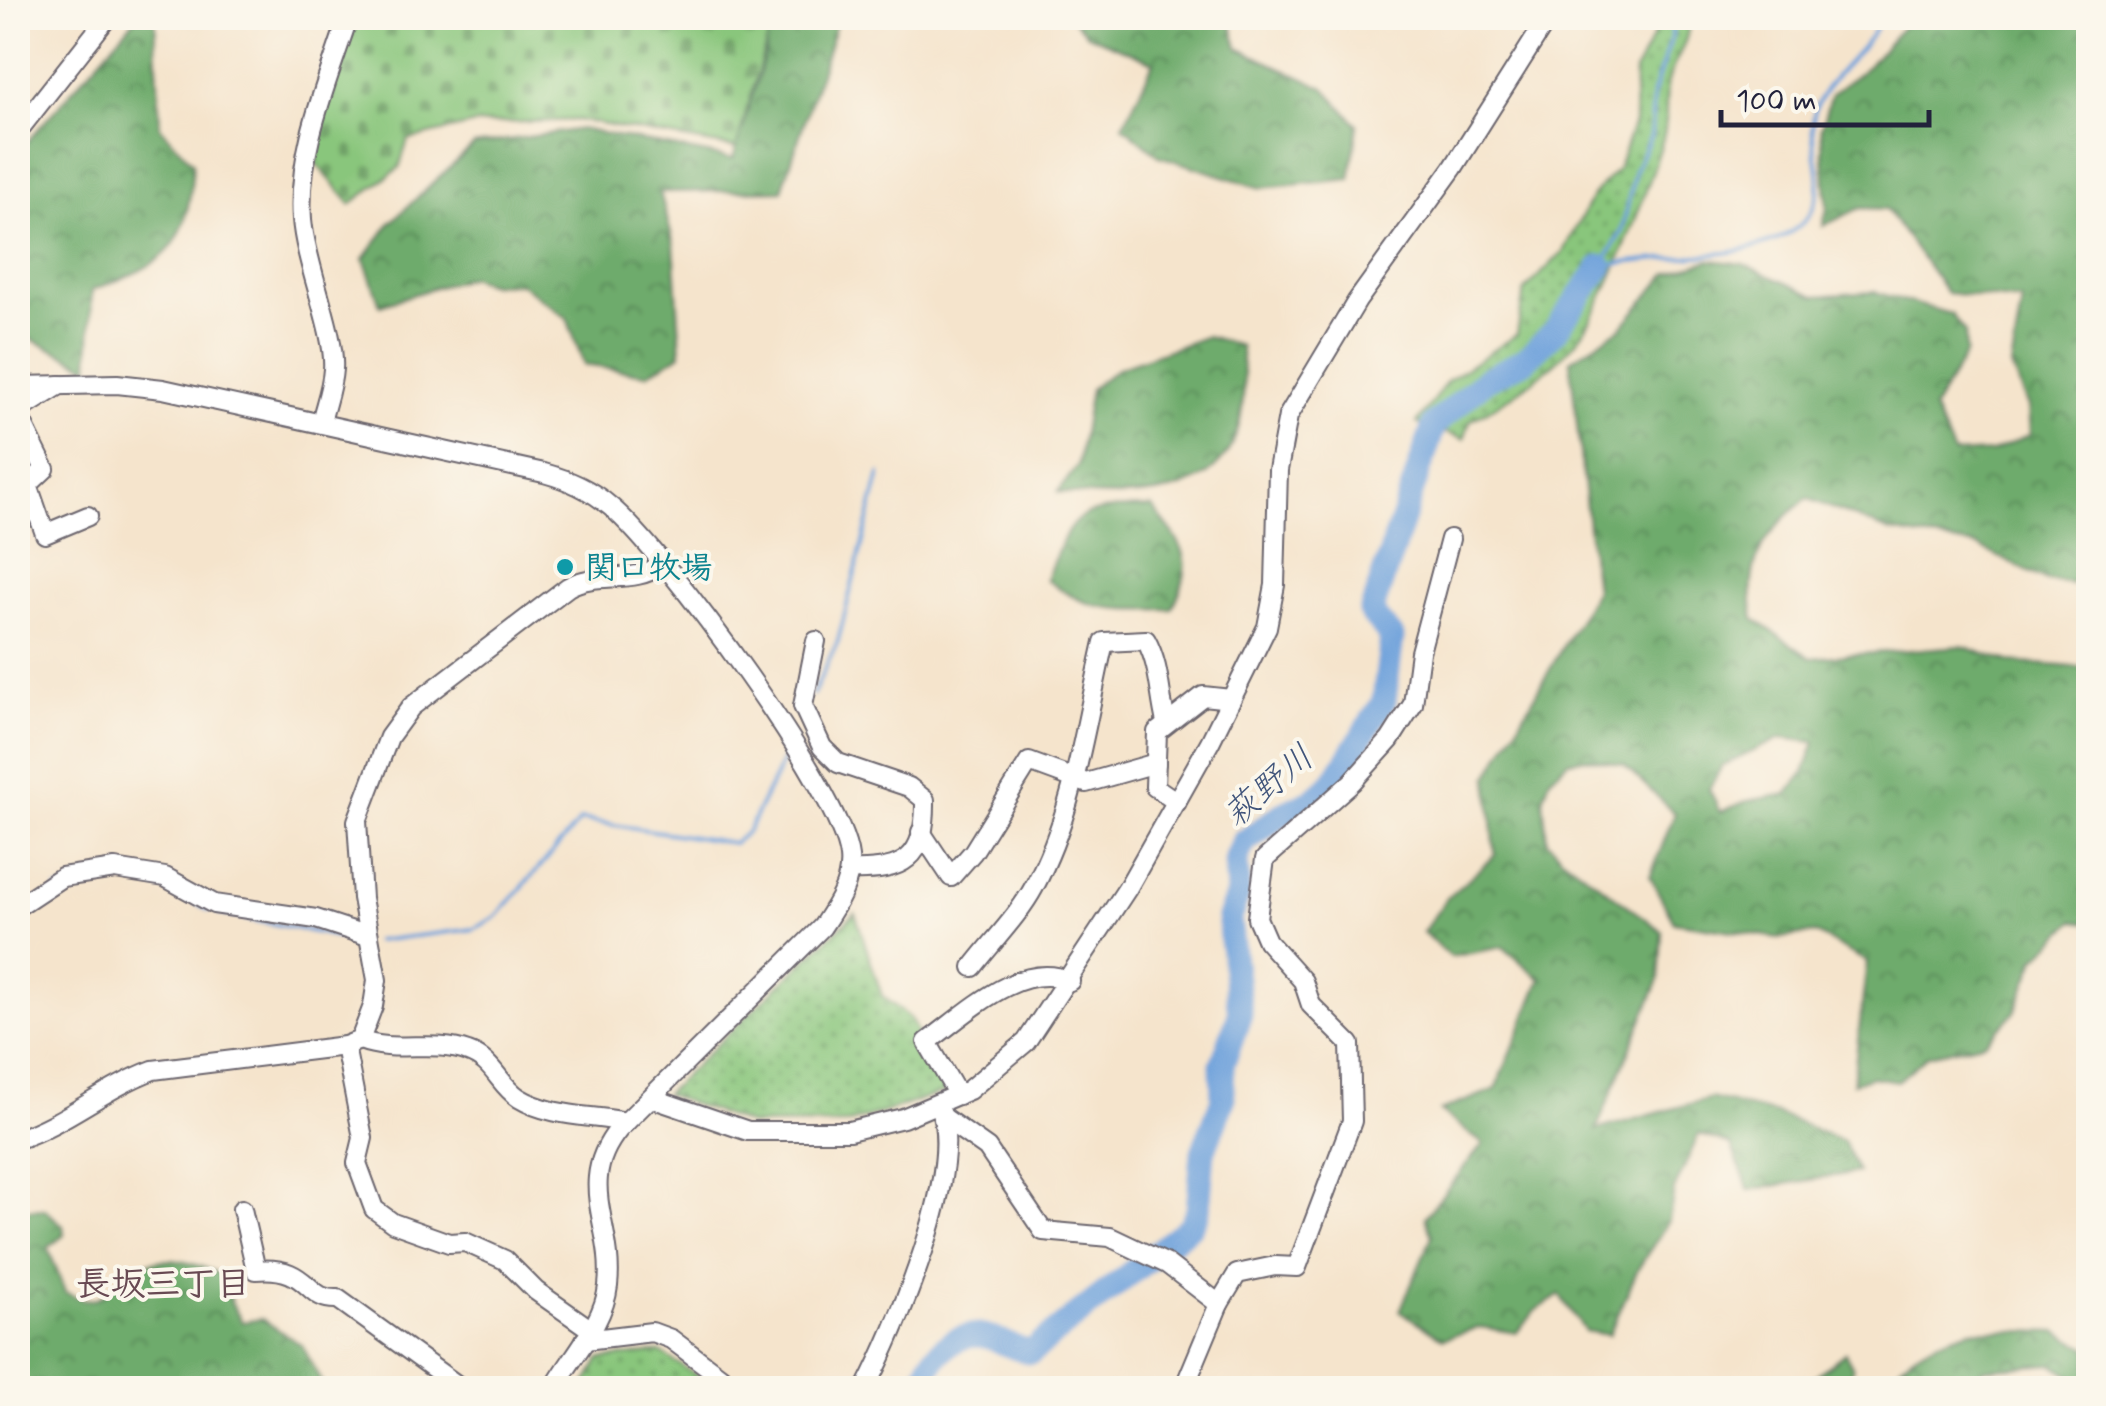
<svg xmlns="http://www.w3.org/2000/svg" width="2106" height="1406" font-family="Mynerve,'Klee One',sans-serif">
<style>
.forest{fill:url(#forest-crowns);stroke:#486654;stroke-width:2.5;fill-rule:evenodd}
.cemetery{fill:url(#cemetery-stones);stroke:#56745c;stroke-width:2.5}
.park{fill:url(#park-dots);stroke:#56745c;stroke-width:2.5}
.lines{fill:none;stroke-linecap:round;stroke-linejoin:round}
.stream{stroke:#70a2db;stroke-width:4}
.river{stroke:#70a2db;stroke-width:25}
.minor-casing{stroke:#6c666e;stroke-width:22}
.minor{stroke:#fff;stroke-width:18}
.culture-dot{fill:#0f9aa8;stroke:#fbf7ec;stroke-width:4}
.labels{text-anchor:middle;stroke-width:8;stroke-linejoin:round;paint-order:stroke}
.culture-label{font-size:32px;font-weight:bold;fill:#0d838f;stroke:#fbf7ec;text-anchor:start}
.water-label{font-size:35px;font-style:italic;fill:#41557b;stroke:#fbf7ec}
.neighbourhood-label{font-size:35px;font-weight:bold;fill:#684a53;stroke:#fbf7ec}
</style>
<defs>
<pattern id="forest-crowns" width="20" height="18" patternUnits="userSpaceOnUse" patternTransform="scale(2.5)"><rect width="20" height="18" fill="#6eab6c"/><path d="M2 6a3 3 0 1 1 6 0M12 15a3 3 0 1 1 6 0" fill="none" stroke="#5a8b5a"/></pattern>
<pattern id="cemetery-stones" width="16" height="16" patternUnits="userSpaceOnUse" patternTransform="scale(2.5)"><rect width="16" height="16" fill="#89c67c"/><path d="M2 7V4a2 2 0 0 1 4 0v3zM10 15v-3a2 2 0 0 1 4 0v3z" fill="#70a067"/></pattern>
<pattern id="park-dots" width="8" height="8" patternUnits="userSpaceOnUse" patternTransform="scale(2.5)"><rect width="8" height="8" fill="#89c67c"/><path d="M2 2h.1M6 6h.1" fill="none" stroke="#70a067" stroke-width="1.8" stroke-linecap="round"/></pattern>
</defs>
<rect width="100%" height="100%" fill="#fbf7ec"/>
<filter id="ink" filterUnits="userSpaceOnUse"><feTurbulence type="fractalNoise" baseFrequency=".01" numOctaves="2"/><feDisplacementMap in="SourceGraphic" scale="20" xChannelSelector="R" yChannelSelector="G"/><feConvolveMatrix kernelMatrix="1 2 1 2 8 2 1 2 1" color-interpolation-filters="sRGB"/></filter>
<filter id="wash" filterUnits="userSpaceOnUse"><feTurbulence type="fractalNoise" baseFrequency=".0048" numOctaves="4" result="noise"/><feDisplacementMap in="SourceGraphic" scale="40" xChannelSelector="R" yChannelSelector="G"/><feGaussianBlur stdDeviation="2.25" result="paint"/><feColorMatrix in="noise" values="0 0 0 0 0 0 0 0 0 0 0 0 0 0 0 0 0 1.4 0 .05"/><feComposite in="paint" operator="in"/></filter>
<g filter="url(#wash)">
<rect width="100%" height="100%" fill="#f5e4cc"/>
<g class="forest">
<path d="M 136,18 L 155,18 L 160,127 L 193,163 C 187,250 172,261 92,290 L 89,367 L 18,333 L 18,152 Z"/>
<path d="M 764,18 L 838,18 L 782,190 L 660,192 L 674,245 L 681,354 L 647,374 L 584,365 L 567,318 L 520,283 L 491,284 L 469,277 L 380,305 L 364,259 L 390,223 L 474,145 L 581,129 L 733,159 L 766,50 Z"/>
<path d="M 1071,18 L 1230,18 L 1238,48 L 1324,88 L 1358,125 L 1350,179 L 1261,188 L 1159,156 L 1123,126 L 1154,62 L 1087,34 Z"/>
<path d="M 1910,18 L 2088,18 L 2088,585 L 2047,581 L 1977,546 L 1891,532 L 1807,498 C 1763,535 1744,561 1754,619 L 1811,658 L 1961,646 L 2009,662 L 2088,668 L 2088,923 L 2074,921 L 2036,959 L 2015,1012 L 1986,1042 L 1928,1055 L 1898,1081 L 1872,1077 L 1853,1083 L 1867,962 L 1815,933 L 1779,938 L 1674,922 L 1650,877 L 1675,813 L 1624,765 L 1587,758 L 1568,761 L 1550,778 L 1543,799 L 1547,841 L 1562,857 L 1662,931 L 1659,980 L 1596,1130 L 1711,1098 L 1777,1114 L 1843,1141 L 1858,1172 L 1749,1190 L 1731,1145 L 1699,1134 L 1674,1190 L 1669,1220 L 1638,1269 L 1609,1335 L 1585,1331 L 1560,1295 L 1537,1310 L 1516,1333 L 1480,1327 L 1443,1339 L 1400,1311 L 1432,1236 L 1425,1217 L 1483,1144 L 1440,1111 L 1496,1089 L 1541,979 L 1503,947 L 1450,957 L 1423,932 L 1447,898 L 1495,855 L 1488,777 L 1595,591 L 1570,360 L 1621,328 L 1667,274 L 1710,260 L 1743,264 L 1815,296 L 1875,292 L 1951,314 L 1965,333 L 1966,353 L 1933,409 L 1954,454 L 1992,452 L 2030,435 L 2028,407 L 2011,367 L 2022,301 L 1947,293 L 1886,209 L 1860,208 L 1823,226 L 1827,208 L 1821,128 L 1831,95 L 1868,66 ZM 1781,738 L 1815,742 L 1804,773 L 1787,794 L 1747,801 L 1720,812 L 1709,789 L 1722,766 Z"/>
<path d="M 1207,336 L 1240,346 C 1262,488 1177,506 1058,492 L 1078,465 L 1090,389 L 1118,368 Z"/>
<path d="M 1152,507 C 1185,548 1197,558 1172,609 C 1119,609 1089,614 1046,579 C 1075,508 1075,510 1152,507 Z"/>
<path d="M 45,1209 L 63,1226 L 64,1235 L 48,1248 L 65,1292 C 105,1312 103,1288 133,1270 C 164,1251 197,1263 226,1277 L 231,1303 L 242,1322 L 262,1319 L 302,1345 L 325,1388 L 18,1388 L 18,1210 Z"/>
<path d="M 1970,1330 L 2057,1332 L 2088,1348 L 2088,1387 L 2052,1364 L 1983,1369 L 1972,1388 L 1886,1388 C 1901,1353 1936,1341 1970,1330 Z"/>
<path d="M 1845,1353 L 1853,1368 L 1846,1388 L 1800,1388 Z"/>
</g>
<path class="cemetery" d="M 345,18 L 760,18 L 769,34 L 736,148 L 577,120 L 475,124 L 408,140 L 399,168 L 351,204 L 303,148 Z"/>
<g class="park">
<path d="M 1652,18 L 1688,18 C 1692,40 1673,60 1668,82 C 1664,99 1668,118 1664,135 C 1651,181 1604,312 1574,344 C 1544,376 1507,400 1470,421 L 1464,439 L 1417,423 L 1447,381 L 1517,334 L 1524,291 L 1562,253 L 1594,194 L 1618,168 L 1634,123 L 1635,71 L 1655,32 Z"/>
<path d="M 855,913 L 882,996 L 910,1018 L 946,1092 L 847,1124 L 750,1125 L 665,1094 Z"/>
<path d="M 660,1352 L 717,1388 L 584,1388 L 600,1359 Z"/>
</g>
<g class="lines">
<g class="stream">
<path d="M 1601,267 C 1656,251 1796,269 1816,200 C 1825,170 1806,138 1815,110 C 1828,73 1866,53 1881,18"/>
<path d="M 1601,267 L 1622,231 L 1635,170 L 1651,135 L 1653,93 L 1672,36 L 1672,18"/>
<path d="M 813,694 L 838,641 L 880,474"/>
<path d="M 145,883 L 174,891"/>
<path d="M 57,890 L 121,878"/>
<path d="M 183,896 L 209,910"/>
<path d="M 218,913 L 360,941"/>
<path d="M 18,919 L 49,896"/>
<path d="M 375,941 L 474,929 L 496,917 L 581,820 L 734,843 L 748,831 L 789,748"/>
</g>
<path class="river" d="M 924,1388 C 925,1359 953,1331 984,1336 C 1000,1339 1014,1350 1031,1352 L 1190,1226 L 1198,1211 L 1203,1152 L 1223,1100 L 1222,1065 L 1240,1014 L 1229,918 L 1238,894 L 1236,859 L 1244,842 L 1281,815 L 1313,800 L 1333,783 L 1384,701 L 1392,637 L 1371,613 L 1434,425 L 1485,380 L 1525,360 L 1555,331 L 1601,267"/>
</g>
</g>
<g filter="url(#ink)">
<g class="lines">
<g class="minor-casing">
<g id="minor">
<path d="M 18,131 L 107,18"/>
<path d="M 18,386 L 117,384 L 163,389 L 544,473 C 569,480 590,489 611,507 C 665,552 842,792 849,857 C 852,883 836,906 822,927 L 619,1129 C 574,1184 615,1225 608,1286 C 604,1323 572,1356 554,1388"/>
<path d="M 18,411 L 60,385"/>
<path d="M 18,414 L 45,469 L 28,485 L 45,534 L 88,516"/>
<path d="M 321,422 C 325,405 332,387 333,369 C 336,334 305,263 302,219 C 297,151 328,80 348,18"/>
<path d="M 816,641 L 803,706 L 822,747 L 838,763 L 909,787 L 925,800 C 926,859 904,872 849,870"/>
<path d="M 1177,802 L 1155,787 L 1157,732 L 1203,696 L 1231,699"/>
<path d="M 921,832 L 951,877 L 973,852 L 1029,762 L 1086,783 L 1156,763"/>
<path d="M 18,906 L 62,877 L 115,869 L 165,877 L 214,904 L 316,919 L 368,936"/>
<path d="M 973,967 C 993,941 1019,915 1034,887 C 1075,811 1085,724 1104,642 L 1146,640 C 1160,666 1159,693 1166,722"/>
<path d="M 360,1040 C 395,1054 433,1039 468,1052 C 494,1061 498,1084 519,1098 C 550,1117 592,1115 626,1122"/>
<path d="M 345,1046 L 363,1138 L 357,1163 L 374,1209 L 393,1223 L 449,1243 L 465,1242 L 505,1260 L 536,1291 L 590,1329"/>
<path d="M 958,1095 L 927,1042 C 965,1015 1020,959 1070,981"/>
<path d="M 651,1098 L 748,1131 L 849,1131 L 903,1118 L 969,1090 L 1026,1042 L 1127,889 L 1210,742 L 1267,627 L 1275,585 L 1278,470 L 1288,416 L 1357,301 L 1453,168 L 1548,18"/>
<path d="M 943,1117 L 987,1148 L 1043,1231 L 1110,1237 L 1167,1264 L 1219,1304 L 1184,1388"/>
<path d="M 18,1139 C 66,1123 105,1088 153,1070 L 345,1046 L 360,1040 L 373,1006 L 377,980 L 362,898 L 357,821 L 389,737 L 411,707 L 568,587 C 597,570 634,586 662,564"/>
<path d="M 242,1209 L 256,1270 C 311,1265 304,1301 338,1299 L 461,1388"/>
<path d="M 1219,1304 L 1237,1274 L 1275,1266 L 1297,1267 L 1352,1121 L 1350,1044 L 1311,1005 L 1303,981 L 1267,941 L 1257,918 L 1265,859 L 1352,782 L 1390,740 L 1413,704 L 1420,652 L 1450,539"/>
<path d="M 585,1340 L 652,1332 L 671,1339 L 736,1388"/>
<path d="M 866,1388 C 895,1332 965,1170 940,1109"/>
</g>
</g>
<use href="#minor" class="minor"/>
</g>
</g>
<circle class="culture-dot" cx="565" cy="567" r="10"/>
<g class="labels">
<g class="culture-label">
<text x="585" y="578">関口牧場</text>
</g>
<g class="water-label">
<text transform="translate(1268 785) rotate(-40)" y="12">萩野川</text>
</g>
<g class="neighbourhood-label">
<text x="163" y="1295">長坂三丁目</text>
</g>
</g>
<rect width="2106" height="1406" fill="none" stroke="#fbf7ec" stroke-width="60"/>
<path d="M1721 110v15h208v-15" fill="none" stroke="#22223b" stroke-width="5"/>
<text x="1736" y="110" font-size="30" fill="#22223b" stroke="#fbf7ec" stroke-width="8" paint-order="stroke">100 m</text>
</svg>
